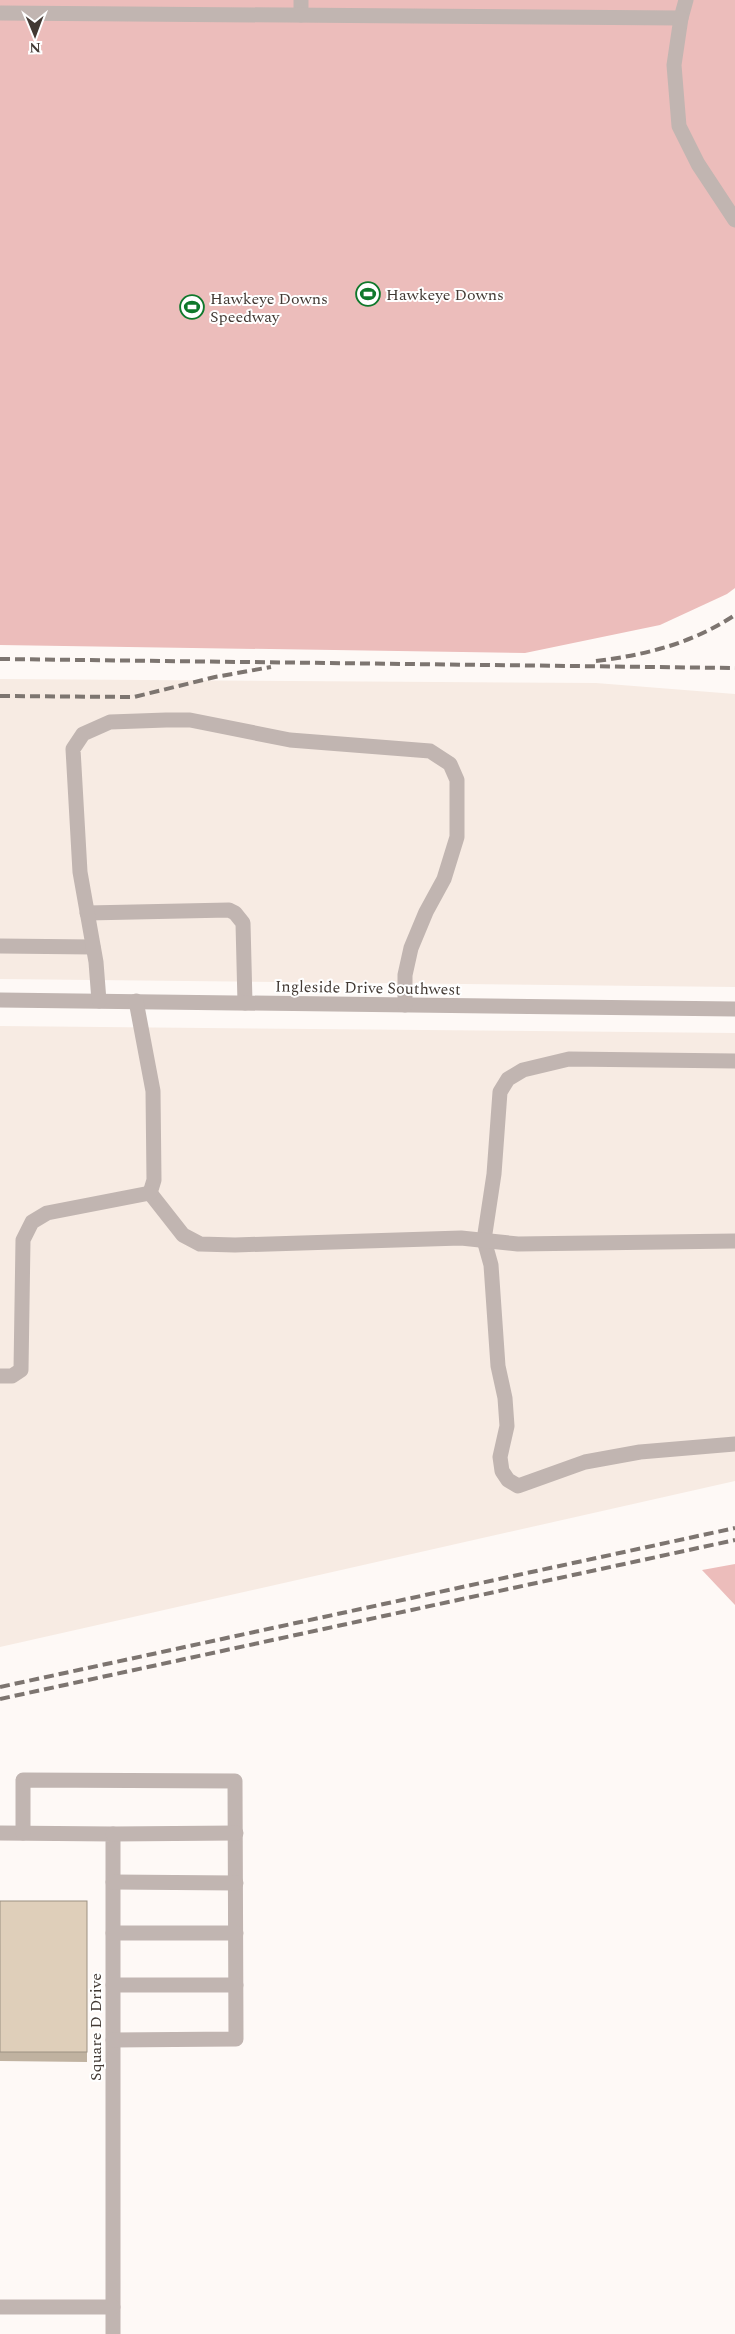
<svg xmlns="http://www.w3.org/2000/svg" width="735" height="2334" font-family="Spectral,serif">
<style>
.built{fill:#f7ebe3}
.green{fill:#ecbdbb}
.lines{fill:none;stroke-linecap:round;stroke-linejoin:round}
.minor{stroke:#c1b5b1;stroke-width:15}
.rail{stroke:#7d7570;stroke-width:4;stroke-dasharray:10 5;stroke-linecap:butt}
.wall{fill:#c0b2a0}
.building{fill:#dfcfba;stroke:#9c9182}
.labels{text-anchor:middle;stroke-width:4;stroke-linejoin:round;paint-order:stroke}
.poi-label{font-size:16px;fill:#423933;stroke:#fff;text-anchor:start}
.street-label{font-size:16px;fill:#423933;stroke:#fff}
</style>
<rect width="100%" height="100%" fill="#fef9f6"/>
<g class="built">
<path d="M 0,679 L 596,683 L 735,694 L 735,987 L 0,979 Z"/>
<path d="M 0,1026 L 735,1033 L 735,1481 L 0,1647 Z"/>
</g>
<g class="green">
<path d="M 0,0 L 735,0 L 735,588 L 727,594 L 660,625 L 525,653 L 0,645 Z"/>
<path d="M 735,1564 L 735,1605 L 702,1570 Z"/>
</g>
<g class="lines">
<g class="minor">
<path d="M 301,0 L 301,15"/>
<path d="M 0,13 L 681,18 L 686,0"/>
<path d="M 681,18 L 674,65 L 679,126 L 698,164 L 735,220"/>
<path d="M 87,913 L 229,910 L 235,913 L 243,923 L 245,1003"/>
<path d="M 0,946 L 93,947"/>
<path d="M 0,1000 L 735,1009"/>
<path d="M 99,1001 L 96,962 L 80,872 L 73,749 L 83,734 L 110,722 L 166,720 L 190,720 L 290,740 L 430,751 L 450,764 L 457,780 L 457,837 L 444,879 L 426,912 L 411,948 L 405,975 L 405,1005"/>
<path d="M 136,1001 L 153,1091 L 154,1180 L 150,1193"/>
<path d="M 735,1061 L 569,1059 L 523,1070 L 508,1079 L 500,1092 L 494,1174 L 484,1240 L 491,1265 L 498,1366 L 505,1398 L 507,1426 L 500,1457 L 502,1471 L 508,1480 L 518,1486 L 585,1462 L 640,1452 L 735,1444"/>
<path d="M 150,1193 L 183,1235 L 200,1244 L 235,1245 L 461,1238 L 518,1244 L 735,1241"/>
<path d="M 0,1376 L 12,1376 L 21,1370 L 23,1240 L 32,1222 L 47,1213 L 150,1193"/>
<path d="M 0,1833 L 113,1834 L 113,2334"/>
<path d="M 23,1833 L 23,1780 L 235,1781 L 236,2039 L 113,2040"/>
<path d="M 113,1834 L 236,1833"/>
<path d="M 113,1882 L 236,1883"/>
<path d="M 113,1933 L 236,1933"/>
<path d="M 113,1985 L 236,1985"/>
<path d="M 0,2307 L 113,2307"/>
</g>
<g class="rail">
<path d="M 0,659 L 735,668"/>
<path d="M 596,661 C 646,655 693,643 735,615"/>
<path d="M 0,696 L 134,697 L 215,677 L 271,667"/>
<path d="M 0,1687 L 735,1528"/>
<path d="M 0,1699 L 735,1540"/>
</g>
</g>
<path class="wall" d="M 0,1901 L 87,1901 L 87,2062 L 0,2061 Z"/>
<rect class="building" x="0" y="1901" width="87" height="151"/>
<defs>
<g id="stadium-ring" transform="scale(1.25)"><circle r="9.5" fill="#fff" stroke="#0f782b" stroke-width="1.5"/><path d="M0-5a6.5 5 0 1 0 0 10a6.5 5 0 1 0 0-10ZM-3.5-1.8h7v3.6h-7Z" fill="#0f782b"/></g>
</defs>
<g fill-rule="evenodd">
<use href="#stadium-ring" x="368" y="294"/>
<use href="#stadium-ring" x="192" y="307"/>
</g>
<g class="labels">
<g class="poi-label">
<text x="386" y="300">Hawkeye Downs</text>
<text x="210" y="304">Hawkeye Downs<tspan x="210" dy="18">Speedway</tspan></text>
</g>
<g class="street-label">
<text transform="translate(368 987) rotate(1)" y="6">Ingleside Drive Southwest</text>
<text transform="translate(95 2027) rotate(-90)" y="6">Square D Drive</text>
</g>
</g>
<g transform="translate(35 35) rotate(179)" stroke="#ffffff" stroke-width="4" paint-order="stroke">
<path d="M0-4L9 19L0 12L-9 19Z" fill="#423933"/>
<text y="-8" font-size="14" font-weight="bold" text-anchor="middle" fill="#423933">N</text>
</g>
</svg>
